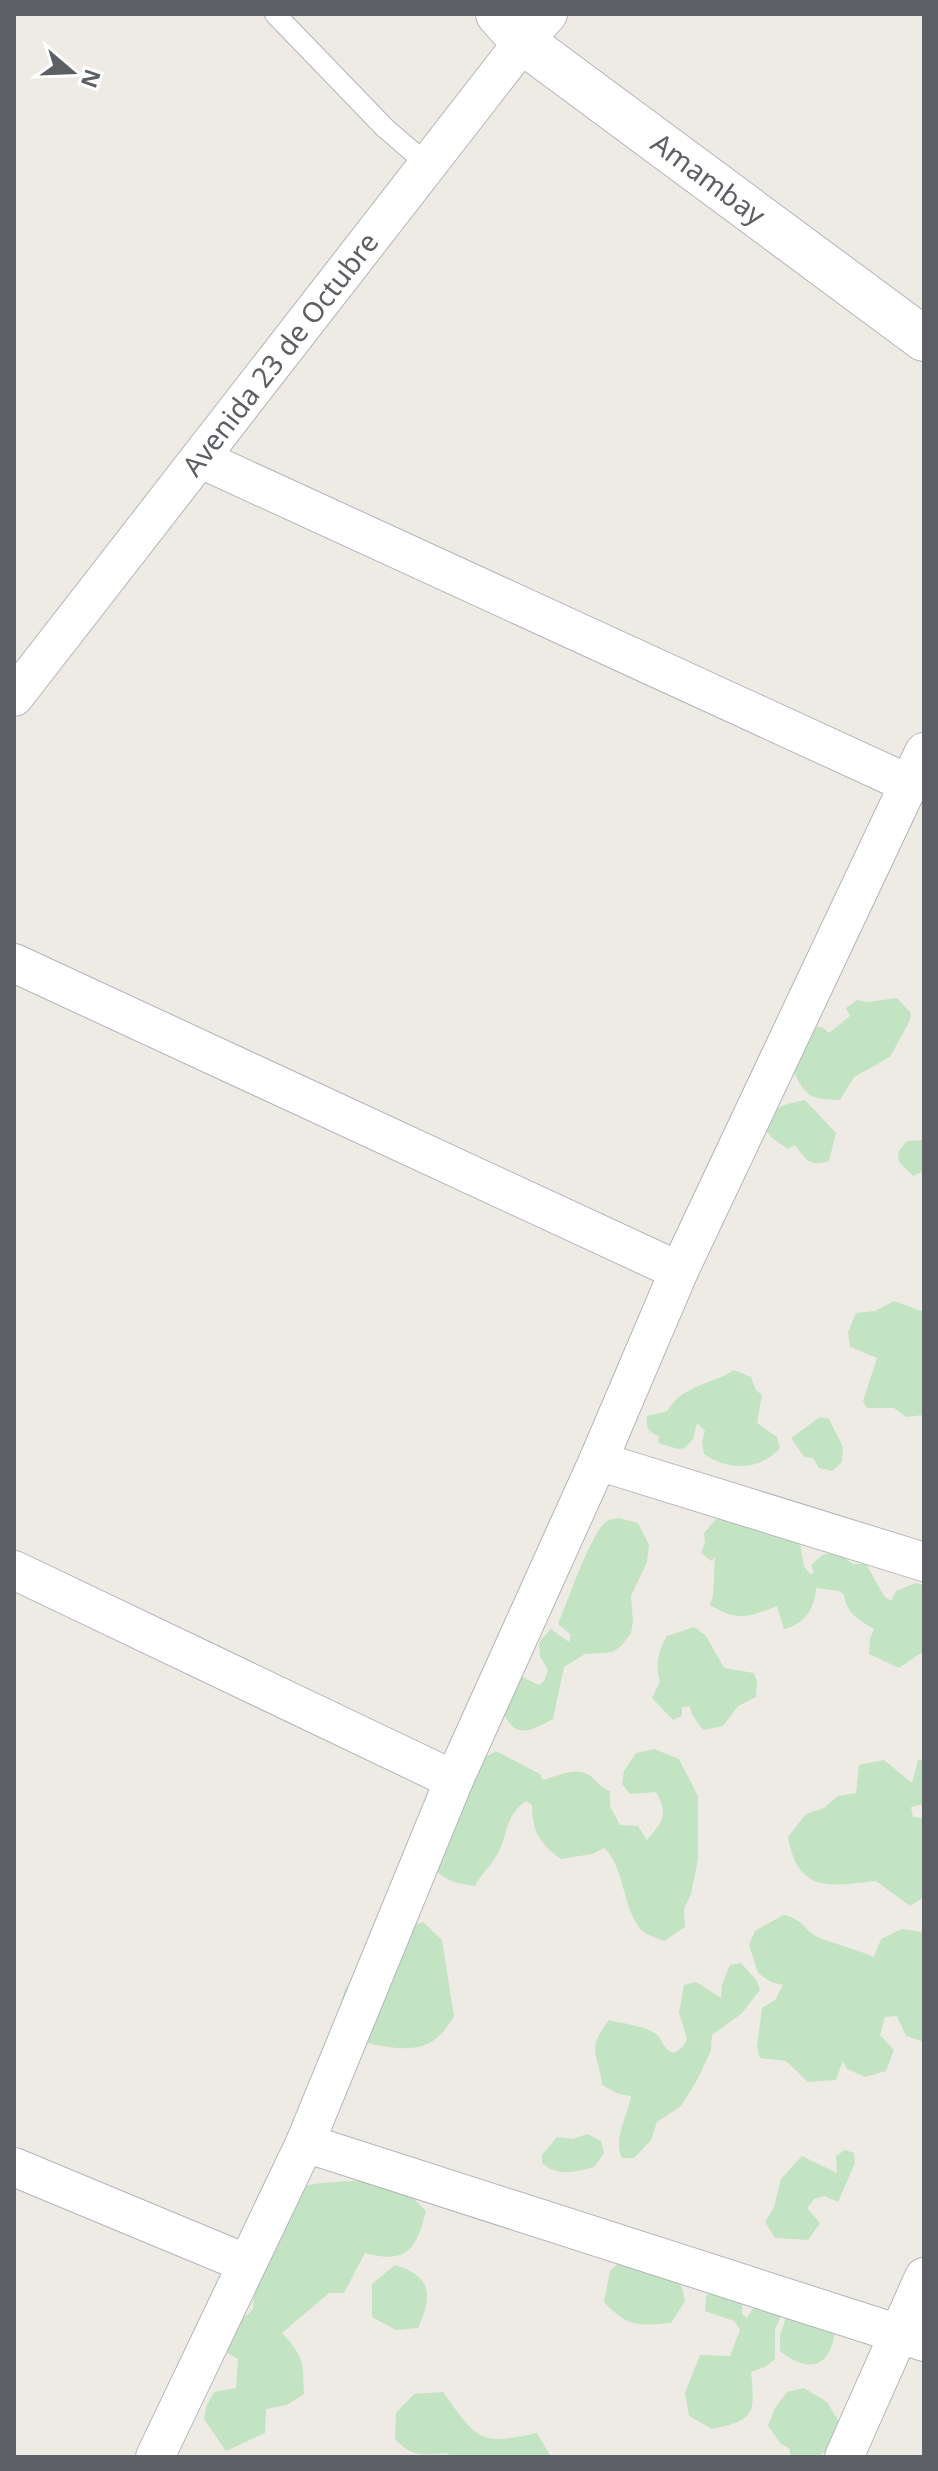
<svg xmlns="http://www.w3.org/2000/svg" width="938" height="2471" font-family="'Noto Sans',sans-serif">
<style>
.green{fill:#c3e4c2}
.lines{fill:none;stroke-linecap:round;stroke-linejoin:round}
.lane-casing{stroke:#b2b5b9;stroke-width:22}
.street-casing{stroke:#b2b5b9;stroke-width:40}
.secondary-casing{stroke:#b1b4b8;stroke-width:46}
.lane{stroke:#fff;stroke-width:20}
.street{stroke:#fff;stroke-width:38}
.secondary{stroke:#fff;stroke-width:44}
.labels{text-anchor:middle;stroke-width:7;stroke-linejoin:round;paint-order:stroke}
.street-label{font-size:28px;fill:#5c6064;stroke:#fff}
</style>
<rect width="100%" height="100%" fill="#eeebe4"/>
<g class="green">
<path d="M 897,998 L 911,1013 L 910,1020 L 890,1057 L 854,1077 L 840,1100 C 811,1099 806,1098 794,1072 L 805,1026 L 822,1027 L 829,1033 L 850,1016 L 846,1008 L 857,1000 L 868,1002 Z"/>
<path d="M 805,1100 L 836,1133 L 829,1161 C 811,1168 805,1159 795,1145 L 788,1149 L 772,1138 L 767,1131 C 774,1104 780,1106 805,1100 Z"/>
<path d="M 924,1140 L 924,1171 L 913,1176 L 899,1162 L 898,1152 L 907,1141 Z"/>
<path d="M 894,1301 L 924,1312 L 924,1415 L 906,1417 L 894,1408 L 867,1408 L 863,1401 L 877,1358 L 850,1347 L 848,1332 L 856,1313 L 875,1311 Z"/>
<path d="M 734,1370 L 751,1377 L 756,1390 L 762,1395 L 757,1423 L 777,1437 L 780,1448 C 760,1471 728,1471 704,1454 L 702,1442 L 705,1431 L 697,1423 L 693,1439 L 685,1448 L 678,1449 L 658,1443 L 659,1436 C 647,1431 646,1428 647,1416 L 667,1411 C 684,1384 711,1385 734,1370 Z"/>
<path d="M 820,1417 L 829,1419 L 843,1447 L 842,1462 L 832,1471 L 819,1468 L 813,1458 L 804,1457 L 791,1438 Z"/>
<path d="M 725,1509 L 796,1519 L 804,1566 L 810,1574 L 814,1573 L 811,1565 L 822,1555 L 836,1552 L 853,1564 L 866,1564 L 884,1596 L 891,1601 L 896,1591 L 916,1583 L 924,1585 L 924,1651 L 899,1668 L 869,1654 L 870,1639 L 874,1629 C 859,1620 846,1613 844,1595 L 839,1591 L 816,1588 C 815,1608 804,1625 784,1629 L 777,1606 C 749,1617 737,1622 710,1605 L 713,1596 L 715,1557 L 711,1561 L 701,1553 L 705,1543 L 704,1533 Z"/>
<path d="M 619,1518 L 638,1523 L 649,1545 L 647,1562 L 631,1596 L 633,1622 L 631,1633 L 621,1646 L 613,1652 L 585,1654 L 564,1667 L 553,1719 C 530,1731 515,1741 502,1710 L 518,1675 L 539,1685 L 544,1681 L 548,1670 L 540,1656 L 539,1642 L 551,1629 L 569,1642 L 571,1635 L 558,1624 C 567,1604 591,1531 607,1521 C 610,1519 615,1519 619,1518 Z"/>
<path d="M 694,1627 L 706,1636 L 724,1668 L 754,1673 L 757,1682 L 756,1697 L 738,1706 L 723,1726 L 703,1730 L 693,1716 L 689,1706 L 682,1707 L 682,1716 L 673,1720 L 652,1698 L 660,1682 C 655,1663 658,1652 667,1636 Z"/>
<path d="M 654,1749 L 679,1759 L 698,1796 L 698,1859 L 691,1894 L 684,1909 L 685,1927 L 664,1941 C 657,1938 646,1935 641,1930 C 622,1907 624,1865 604,1848 L 592,1854 L 561,1859 C 540,1844 532,1831 532,1805 L 526,1801 C 504,1817 509,1833 497,1855 C 490,1867 481,1874 475,1886 C 455,1884 444,1879 429,1866 L 470,1766 L 496,1751 L 540,1774 L 543,1780 C 561,1775 579,1765 594,1779 C 600,1784 601,1788 610,1791 L 610,1806 L 620,1825 L 638,1826 L 647,1840 C 663,1821 669,1815 656,1792 L 630,1794 L 622,1784 L 624,1771 L 636,1753 Z"/>
<path d="M 924,1759 L 924,1804 L 911,1807 L 913,1817 L 924,1818 L 924,1897 L 910,1906 L 876,1881 C 830,1886 798,1894 788,1837 L 806,1814 L 824,1808 L 838,1796 L 856,1793 L 859,1765 L 884,1760 L 912,1783 L 918,1760 Z"/>
<path d="M 783,1915 C 805,1919 802,1930 820,1938 C 838,1945 856,1949 874,1957 L 881,1939 L 902,1929 L 924,1932 L 924,2042 L 906,2036 L 897,2016 L 885,2017 L 880,2035 L 894,2050 L 886,2071 L 865,2077 L 847,2069 L 843,2061 L 836,2080 L 808,2082 L 786,2061 L 760,2058 L 757,2047 L 762,2008 L 775,2000 L 783,1985 L 771,1982 L 758,1973 L 749,1945 L 755,1931 Z"/>
<path d="M 423,1922 L 442,1940 L 454,2017 C 449,2023 444,2032 438,2037 C 420,2054 389,2048 368,2043 L 361,2029 L 338,2013 L 345,1989 L 404,1929 Z"/>
<path d="M 741,1963 L 757,1981 L 760,1990 L 741,2014 L 712,2035 L 711,2051 L 696,2082 L 681,2106 L 657,2122 L 651,2140 L 634,2158 L 622,2158 C 612,2140 628,2116 631,2096 L 619,2094 L 602,2085 C 599,2054 585,2051 609,2020 C 623,2024 644,2025 656,2034 C 664,2041 663,2050 674,2053 L 683,2047 L 687,2039 L 679,2012 L 684,1985 L 696,1982 L 721,1998 L 722,1985 L 730,1965 Z"/>
<path d="M 587,2134 L 601,2141 L 604,2153 L 594,2167 C 575,2172 558,2177 542,2163 L 542,2155 L 557,2137 L 573,2139 Z"/>
<path d="M 845,2150 L 854,2153 L 855,2163 L 838,2202 L 824,2196 L 814,2199 L 807,2208 L 820,2223 L 808,2240 L 775,2238 L 765,2222 L 774,2207 L 781,2179 L 802,2156 L 837,2173 L 836,2156 Z"/>
<path d="M 374,2179 L 405,2190 L 426,2211 C 416,2250 407,2264 365,2253 L 344,2293 L 329,2293 L 282,2333 C 304,2357 303,2361 304,2394 L 287,2405 L 266,2409 L 265,2433 L 226,2451 L 204,2419 L 206,2407 L 214,2392 L 236,2388 L 238,2359 L 222,2350 L 233,2321 L 247,2315 L 253,2309 L 254,2286 L 289,2190 C 316,2180 345,2183 374,2179 Z"/>
<path d="M 629,2253 C 658,2265 680,2266 685,2301 L 671,2323 C 639,2326 627,2327 604,2302 L 610,2271 Z"/>
<path d="M 395,2265 C 432,2276 433,2295 418,2328 L 396,2330 L 372,2317 L 372,2284 Z"/>
<path d="M 714,2283 L 743,2289 L 742,2314 L 747,2318 L 755,2305 L 783,2313 L 775,2329 L 775,2359 L 765,2367 L 751,2372 C 755,2413 756,2420 712,2429 L 689,2416 L 685,2393 L 700,2355 L 730,2356 L 740,2330 L 734,2321 L 705,2311 L 706,2297 Z"/>
<path d="M 787,2314 L 835,2331 C 830,2368 809,2374 780,2351 L 780,2336 Z"/>
<path d="M 804,2388 L 827,2402 L 842,2427 L 835,2447 L 816,2457 L 791,2457 L 789,2448 L 781,2444 L 768,2426 L 775,2408 L 787,2392 Z"/>
<path d="M 443,2392 C 478,2440 478,2446 537,2433 L 551,2457 L 451,2457 L 447,2453 C 423,2455 413,2458 395,2439 L 396,2413 L 414,2394 Z"/>
</g>
<g class="lines">
<g class="lane-casing">
<path id="lane" d="M 275,14 L 385,128 L 428,165"/>
</g>
<g class="street-casing">
<g id="street">
<path d="M 201,459 L 909,784"/>
<path id="s1" d="M 14,697 L 523,42 L 548,14"/>
<path d="M 14,963 L 679,1271"/>
<path d="M 598,1461 L 924,1562"/>
<path d="M 14,1570 L 454,1780"/>
<path d="M 305,2143 L 924,2342"/>
<path d="M 14,2167 L 245,2263"/>
<path d="M 155,2457 L 305,2143 L 454,1780 L 598,1461 L 679,1271 L 924,752"/>
<path d="M 844,2457 L 924,2277"/>
</g>
</g>
<g class="secondary-casing">
<g id="secondary">
<path id="s2" d="M 498,14 L 523,42 L 924,339"/>
</g>
</g>
<use href="#lane" class="lane"/>
<use href="#street" class="street"/>
<use href="#secondary" class="secondary"/>
</g>
<g class="labels">
<g class="street-label">
<text dy="10" stroke="none"><textPath href="#s2" startOffset="268">Amambay</textPath></text>
<text dy="10" stroke="none"><textPath href="#s1" startOffset="434">Avenida 23 de Octubre</textPath></text>
</g>
</g>
<rect width="938" height="2471" fill="none" stroke="#5c6064" stroke-width="32"/>
<g transform="translate(72 72) rotate(109)" stroke="#ffffff" stroke-width="6" paint-order="stroke">
<path d="M0-6L14 30L0 20L-14 30Z" fill="#5c6064"/>
<text y="-12" font-size="22" font-weight="bold" text-anchor="middle" fill="#5c6064">N</text>
</g>
</svg>
